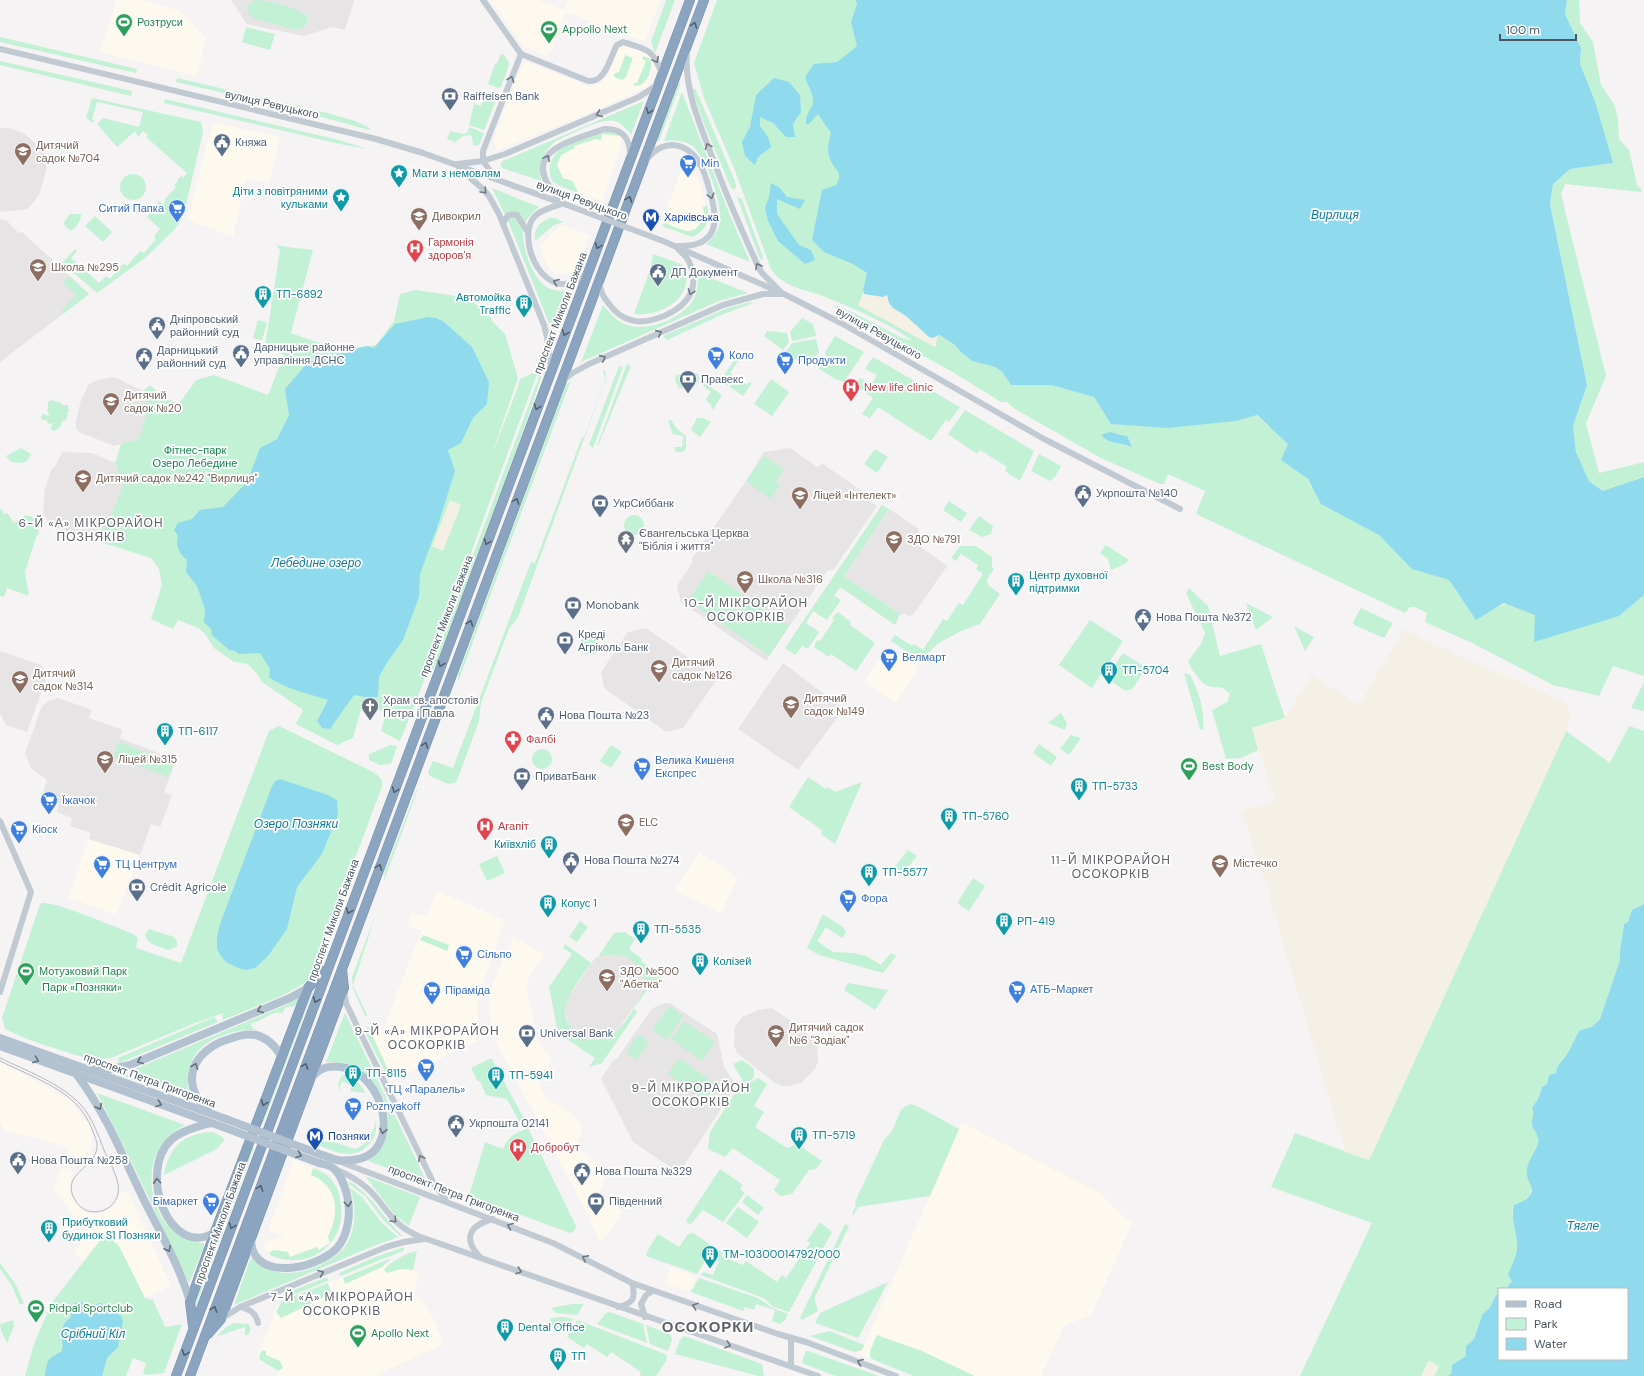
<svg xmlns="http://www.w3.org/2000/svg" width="1644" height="1376" font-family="'DM Sans',sans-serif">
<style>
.commercial{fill:#fdf9ef}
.education{fill:#e6e4e5}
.green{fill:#c3f1d5}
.sand{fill:#f5f0e5}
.water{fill:#90daee}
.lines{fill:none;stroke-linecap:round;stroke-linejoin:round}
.highway-casing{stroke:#7690ad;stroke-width:10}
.minor{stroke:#c1cad2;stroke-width:6}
.major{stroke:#b3c2d1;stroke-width:8}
.highway{stroke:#8ba5c1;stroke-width:9}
.tram{stroke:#b5b8bd;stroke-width:1}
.minor-bridge{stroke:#c1cad2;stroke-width:6}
.major-bridge{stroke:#b3c2d1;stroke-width:8}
.oneway{stroke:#505e6b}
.oneway2{stroke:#6e7983}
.oneway3{stroke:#64717d}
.labels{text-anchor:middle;stroke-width:3.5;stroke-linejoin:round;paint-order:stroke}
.leisure-label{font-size:11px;fill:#27864d;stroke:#fff;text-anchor:start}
.service-label{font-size:11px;fill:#4e5e75;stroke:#fff;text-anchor:start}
.street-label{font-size:11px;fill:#4a5661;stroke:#fff}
.education-label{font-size:11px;fill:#785e54;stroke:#fff;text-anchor:start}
.shop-label{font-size:11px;fill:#366cbe;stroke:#fff;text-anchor:start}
.culture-label{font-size:11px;fill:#0d838f;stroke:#fff;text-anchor:start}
.transit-label{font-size:11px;fill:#164399;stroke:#fff;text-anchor:start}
.health-label{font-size:11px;fill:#be3a42;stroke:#fff;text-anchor:start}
.park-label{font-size:11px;fill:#17864f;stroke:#fff}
.worship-label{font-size:11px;fill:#5b616d;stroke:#fff;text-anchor:start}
.water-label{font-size:12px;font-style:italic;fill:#0c7c9b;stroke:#fff}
.neighbourhood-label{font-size:12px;letter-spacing:1px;fill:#5f6368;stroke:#fff}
.district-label{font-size:15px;font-weight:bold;letter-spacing:1px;fill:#5f6368;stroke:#fff}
</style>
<rect width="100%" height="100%" fill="#f5f3f3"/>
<g class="commercial">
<path d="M 116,0 L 142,0 L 180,11 L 206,38 L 197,76 L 100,52 Z"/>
<path d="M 490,0 L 538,0 L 564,10 L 568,0 L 660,0 L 645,42 L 566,12 L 551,51 L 545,56 L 524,47 Z"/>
<path d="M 628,45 L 647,52 L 655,63 L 647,87 L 594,111 L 497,150 L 493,140 L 522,65 L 528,62 L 590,87 L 602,81 L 607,77 L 616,53 L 620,48 Z"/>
<path d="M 216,124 L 221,124 L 280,137 L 269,183 L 246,179 L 233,237 L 188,220 L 209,135 L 213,127 Z"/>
<path d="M 602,134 L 621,136 L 620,147 L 602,201 L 578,193 L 576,186 L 563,179 L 557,165 L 561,155 L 574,148 L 574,146 L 596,139 L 601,140 Z"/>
<path d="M 684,162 L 693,165 L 701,186 L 707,213 L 692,237 L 661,225 Z"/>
<path d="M 561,225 L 590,235 L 575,273 L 557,274 L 548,268 L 539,246 Z"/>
<path d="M 888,647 L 918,668 L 896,703 L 864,682 Z"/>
<path d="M 89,839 L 140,855 L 116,915 L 69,898 Z"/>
<path d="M 699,852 L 738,878 L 721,913 L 675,891 Z"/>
<path d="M 437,891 L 505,920 L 479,995 L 477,1012 L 482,1039 L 389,1082 L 367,1035 L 374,1028 L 383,1030 L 421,931 L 407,926 L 412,912 L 426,917 Z"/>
<path d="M 513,937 L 544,954 L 530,975 L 526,987 L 538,1043 L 552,1059 L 538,1082 L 545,1097 L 575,1116 L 580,1124 L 582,1133 L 574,1147 L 597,1163 L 604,1174 L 605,1181 L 603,1187 L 598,1194 L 623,1212 L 604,1239 L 599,1240 L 582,1204 L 499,1048 L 493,1033 L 490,1016 L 490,1001 L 492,986 Z"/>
<path d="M 0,1061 L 71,1101 L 90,1126 L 92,1134 L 90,1155 L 83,1163 L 76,1157 L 71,1170 L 63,1167 L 68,1150 L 65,1146 L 3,1130 L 0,1122 Z"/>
<path d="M 962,1123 L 1100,1193 L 1114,1208 L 1132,1224 L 1091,1315 L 1064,1326 L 1041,1376 L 914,1376 L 858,1353 L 862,1350 Z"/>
<path d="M 294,1160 L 313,1168 L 311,1175 L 319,1178 L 328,1188 L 333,1197 L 336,1211 L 334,1223 L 328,1237 L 330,1243 L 318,1250 L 317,1247 L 290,1257 L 265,1250 L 264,1246 L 266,1241 L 270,1240 L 274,1241 L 282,1237 L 280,1233 L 277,1234 L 268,1230 Z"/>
<path d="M 61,1168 L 73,1172 L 70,1192 L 78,1206 L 88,1213 L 102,1213 L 114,1206 L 121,1191 L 129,1193 L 171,1286 L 145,1298 L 119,1246 L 105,1234 L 84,1261 L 74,1253 L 88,1233 L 53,1189 Z"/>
<path d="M 384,1261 L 389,1272 L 401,1269 L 413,1270 L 419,1273 L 414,1296 L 421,1298 L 435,1322 L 444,1344 L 374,1376 L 279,1376 L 275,1367 L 258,1359 L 257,1356 L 277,1307 L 282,1301 Z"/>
<path d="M 670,1267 L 697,1277 L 688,1292 L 665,1283 Z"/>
</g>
<g class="education">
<path d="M 231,0 L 354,0 L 345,30 L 332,27 L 304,36 L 247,24 Z"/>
<path d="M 0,128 L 10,128 L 23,133 L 43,149 L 47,160 L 46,171 L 39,195 L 28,209 L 0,212 Z"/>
<path d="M 0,220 L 6,220 L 19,233 L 22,232 L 89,294 L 0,362 Z"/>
<path d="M 114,377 L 143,391 L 147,411 L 139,439 L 114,446 L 79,432 L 76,428 L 76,421 L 81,400 L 89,384 L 98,380 Z"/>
<path d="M 790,448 L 817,467 L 823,464 L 862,491 L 865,498 L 877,506 L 834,569 L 827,571 L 766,661 L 681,602 L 677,586 L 692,563 L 692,558 L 744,484 L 764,452 Z"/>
<path d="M 62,452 L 92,453 L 115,463 L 124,486 L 108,524 L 97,533 L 82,532 L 80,536 L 50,525 L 43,514 L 45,488 L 52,469 L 56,465 Z"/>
<path d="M 891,510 L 919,529 L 918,536 L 914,542 L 947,566 L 913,615 L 909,616 L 904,613 L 902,615 L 900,614 L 844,576 L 887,511 Z"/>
<path d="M 646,628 L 718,678 L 683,728 L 666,732 L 604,688 L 601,672 L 628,632 Z"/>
<path d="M 0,651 L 41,665 L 47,676 L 27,732 L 6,725 L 0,713 Z"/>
<path d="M 783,663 L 844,709 L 798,770 L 738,729 Z"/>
<path d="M 58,698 L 92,710 L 89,718 L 123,730 L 120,738 L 176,760 L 164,792 L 172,795 L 160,827 L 151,824 L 140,855 L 89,839 L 91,833 L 70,826 L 72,818 L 57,812 L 59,802 L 48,799 L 44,790 L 47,780 L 31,768 L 25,753 L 42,706 L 47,702 Z"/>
<path d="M 618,954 L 628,957 L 637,964 L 644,979 L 644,987 L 640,998 L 618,1030 L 604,1038 L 590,1040 L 583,1038 L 569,1026 L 565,1009 L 568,998 L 595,958 L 606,955 Z"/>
<path d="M 665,1003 L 671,1004 L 717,1034 L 724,1067 L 735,1084 L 735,1087 L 679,1173 L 633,1142 L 601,1079 L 614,1059 L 616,1060 L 651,1010 L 657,1006 Z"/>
<path d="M 772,1008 L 803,1029 L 817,1045 L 818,1061 L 815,1069 L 802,1082 L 791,1086 L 783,1086 L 774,1082 L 737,1053 L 734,1045 L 735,1027 L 742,1017 L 759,1010 Z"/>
</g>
<g class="green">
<path d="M 255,0 C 269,0 294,7 306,15 L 308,22 L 303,28 L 296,30 L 256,19 C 249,16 247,13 248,6 Z"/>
<path d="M 666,0 L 675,0 L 655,53 L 651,42 Z"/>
<path d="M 717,0 L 855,0 L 857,4 L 853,17 L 857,46 L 837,62 L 826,63 L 827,127 L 831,133 L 839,173 L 839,180 L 836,185 L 848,258 L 867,273 C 864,285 864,295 858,305 L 935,347 L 938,335 L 955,345 L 961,352 L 972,361 L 995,367 L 1002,372 L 1011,385 L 1051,385 L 1094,397 L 1112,424 L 1240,420 L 1256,415 L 1268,426 L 1281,431 L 1288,444 L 1289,465 L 1308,479 L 1312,488 L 1379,535 L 1430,574 L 1449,580 L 1460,597 L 1495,609 C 1512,598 1519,606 1535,615 L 1535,625 L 1644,576 L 1644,676 L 1613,666 L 1599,696 L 1553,685 L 1472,643 L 1425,622 L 1427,613 L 1415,607 L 1410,607 L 1405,613 L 1196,514 L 1205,491 L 1168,474 L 1164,484 L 1160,484 L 1101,458 L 1015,409 L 1007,402 L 1001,402 L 951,371 L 834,307 L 837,306 L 854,313 L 900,337 L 913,341 C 887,322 854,309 825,297 C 806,289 783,288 771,269 L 734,168 L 704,98 L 694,63 Z"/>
<path d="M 1567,0 L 1579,0 L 1580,23 L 1593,42 L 1601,85 L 1614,104 L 1618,119 L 1619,139 L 1629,150 L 1637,185 L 1642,190 L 1641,192 L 1565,184 L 1561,194 L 1606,376 L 1586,423 L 1599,473 L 1644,462 L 1644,477 L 1634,480 L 1611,496 L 1589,481 L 1576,452 L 1573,426 L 1587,385 L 1550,204 L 1553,184 L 1570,169 L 1612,163 L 1595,101 L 1580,64 L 1581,48 L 1565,14 Z"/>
<path d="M 246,27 L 275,34 L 270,50 L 242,42 Z"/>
<path d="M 0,37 L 137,69 L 136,73 L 0,42 Z"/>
<path d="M 503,54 L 509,62 L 508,68 L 501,87 L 498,88 L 488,84 L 495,64 L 498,62 L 500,55 Z"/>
<path d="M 625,55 L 633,58 L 626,77 L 622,80 L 614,77 L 614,74 L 619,72 Z"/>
<path d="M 643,56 C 646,57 650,58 651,61 C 653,68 646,90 633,85 L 634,83 L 637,83 L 646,61 L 642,59 Z"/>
<path d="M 0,61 L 132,91 L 131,96 L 0,65 Z"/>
<path d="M 177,78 L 327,113 L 355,121 L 370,128 L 369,130 L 293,109 L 176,82 Z"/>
<path d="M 679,80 L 680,85 L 659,141 L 656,141 Z"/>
<path d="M 693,88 L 696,90 L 735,181 L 736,186 L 735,190 L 731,188 L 704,124 L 692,89 Z"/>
<path d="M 682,92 L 729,213 L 750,262 L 706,244 C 713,238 719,230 720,221 C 722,203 706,155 691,145 C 683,140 673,140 664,141 Z"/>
<path d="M 485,94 L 495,98 L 496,100 L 484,130 L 469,125 L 474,104 L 481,106 Z"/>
<path d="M 92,98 L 201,122 L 203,132 L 185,209 L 180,222 L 173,231 L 145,258 L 97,293 L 62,263 L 75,249 L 77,251 L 71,258 L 99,283 L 106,276 L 110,279 L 124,263 L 127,266 L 140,251 L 144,253 L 156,239 L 154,236 L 160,229 L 147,217 L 159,201 L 164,205 L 165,199 L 176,187 L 174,185 L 178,181 L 177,180 L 181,176 L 183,178 L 187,173 L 146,137 L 148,135 L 143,131 L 138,137 L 135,131 L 117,147 L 97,124 L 103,118 L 139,127 L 143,112 L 97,102 L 92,119 L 94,121 L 93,123 L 86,118 Z"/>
<path d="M 165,99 L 339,140 L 367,149 L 340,144 L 164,103 Z"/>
<path d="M 644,101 L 631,135 C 627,129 622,124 615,121 C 601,117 570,135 556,141 C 542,151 539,165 541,181 L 505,169 C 502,168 500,166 501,162 Z"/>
<path d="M 469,127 L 484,133 L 479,145 L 474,146 L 471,135 L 463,136 L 455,142 L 447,139 L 450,131 L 464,134 L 468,132 Z"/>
<path d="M 608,131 L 616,133 L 620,136 L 602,134 L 601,140 L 596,139 L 574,146 L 575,148 L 561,155 L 557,165 L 563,178 L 573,181 L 578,193 L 562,187 L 552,181 C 541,147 578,141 602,132 Z"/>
<circle cx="133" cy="187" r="13"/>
<path d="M 492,188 L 539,207 C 533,212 526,218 524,226 C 519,241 532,276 544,285 C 551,291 560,292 568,290 L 553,333 L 508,221 Z"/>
<path d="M 737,197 L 742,199 L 743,202 L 763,257 L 762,260 L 760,259 Z"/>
<path d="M 707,205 C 711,220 707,230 692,237 L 662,226 L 663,224 L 666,223 C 672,226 681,230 687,231 C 699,232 706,216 703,207 Z"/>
<path d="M 70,214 L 81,214 C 81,221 77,226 71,231 L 65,226 L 64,222 Z"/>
<path d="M 95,216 L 112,232 L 103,242 L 85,226 Z"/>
<path d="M 550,218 L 555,218 L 563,222 L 554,225 L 535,241 C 534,229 538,223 550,218 Z"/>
<path d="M 277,245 C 289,248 301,248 313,250 L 291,333 C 325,345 341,351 376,345 L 394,321 L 400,294 L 416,290 L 469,298 L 491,318 L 493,322 L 505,334 L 518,378 L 490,460 L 518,387 L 520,379 L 533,373 L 537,374 L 415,704 L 400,741 L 381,731 L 386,712 L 362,705 L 353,738 L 337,745 L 296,724 L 303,710 L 262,682 L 258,675 L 248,664 L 234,662 L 214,648 L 205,634 L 198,628 L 178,620 L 173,629 L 151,619 L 162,585 L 159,569 L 151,558 L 100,542 L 97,533 L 108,524 L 123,486 L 115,463 L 121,444 L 139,439 L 147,411 L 143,391 L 150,385 L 164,398 L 179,404 L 196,380 L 214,375 L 268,395 L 284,355 L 265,346 L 280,250 Z"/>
<path d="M 653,254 L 681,264 C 686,269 687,274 686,281 C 685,304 654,317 634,314 L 651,267 Z"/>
<path d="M 698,273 L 748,293 L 719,301 L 581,362 L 603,305 C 610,313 616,321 627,325 C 647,332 682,319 693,300 C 698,292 698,282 698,273 Z"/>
<path d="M 69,276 L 89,294 L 63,314 L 61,312 L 76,295 L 63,283 Z"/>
<path d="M 750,302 L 753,303 L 721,315 L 667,340 L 663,336 L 725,309 Z"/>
<path d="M 802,318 L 813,324 L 816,336 L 792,341 L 790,332 Z"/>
<path d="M 258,320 L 267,323 L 262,340 L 253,338 Z"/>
<path d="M 767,331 L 787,333 L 789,342 L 783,350 L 764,336 Z"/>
<path d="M 835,336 L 864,352 L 844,382 L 835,379 L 818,368 L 826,356 L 825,352 Z"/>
<path d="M 816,339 L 819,352 L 808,368 L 786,352 L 792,343 Z"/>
<path d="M 737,356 L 740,358 L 730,373 L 735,377 L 727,386 L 720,381 Z"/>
<path d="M 873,357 L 960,407 L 949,422 L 946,420 L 931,441 L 878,407 L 870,418 L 862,414 L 873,398 L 855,385 L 860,378 L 872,384 L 877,375 L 865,369 Z"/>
<path d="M 545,361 L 544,369 L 526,423 L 437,663 L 428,677 Z"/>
<path d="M 627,364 L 631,366 L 598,446 L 597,446 Z"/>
<path d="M 619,366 L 623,367 L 593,448 L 589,445 Z"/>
<path d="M 604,370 L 606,374 L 605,382 L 518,617 L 509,629 L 481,703 L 479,721 L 458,778 L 455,783 L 448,784 L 430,776 L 428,772 L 433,761 L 453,768 L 531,562 L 535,563 L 582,437 L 584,437 L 604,384 L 605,378 L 603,371 Z"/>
<path d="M 696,373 L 699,375 L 699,379 L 693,389 L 679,388 L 675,380 L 676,375 Z"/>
<path d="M 737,378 L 747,385 L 749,382 L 752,383 L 743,396 L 730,387 Z"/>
<path d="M 771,379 L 789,392 L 772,416 L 754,404 Z"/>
<path d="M 571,380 L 458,682 L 458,675 L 566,385 Z"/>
<path d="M 703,382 L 722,395 L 713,410 L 710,403 L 708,403 L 706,399 L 711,392 L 702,385 Z"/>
<path d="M 52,400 L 57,402 L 60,402 L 62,405 L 68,405 L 69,411 L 67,413 L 68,415 L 66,420 L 62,421 L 61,426 L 55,431 L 50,429 L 53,423 L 49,424 L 46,420 L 42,420 L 41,417 L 43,414 L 47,415 L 48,417 L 49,415 L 47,410 L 48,408 L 48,402 Z"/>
<path d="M 965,410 L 1034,451 L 1020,481 L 1005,471 L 1007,467 L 980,450 L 977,454 L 948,434 Z"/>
<path d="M 697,418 L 704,418 L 711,422 L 700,437 L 691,430 Z"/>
<path d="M 671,420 L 677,429 L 686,436 L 686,448 L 683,452 L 676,452 L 674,447 L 682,447 L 683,436 L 673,434 L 668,421 Z"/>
<path d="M 21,448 L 31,454 L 27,461 L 22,463 L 11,462 L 6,456 Z"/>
<path d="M 875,449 L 888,457 L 877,473 L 864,464 Z"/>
<path d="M 1039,454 L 1061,466 L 1055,477 L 1050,481 L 1031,471 Z"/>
<path d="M 764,456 L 784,469 L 776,481 L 780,485 L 771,499 L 746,481 Z"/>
<path d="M 949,501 L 967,513 L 961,522 L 943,510 Z"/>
<path d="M 882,505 L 891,510 L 887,511 L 844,576 L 900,614 L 895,625 L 840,587 L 834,596 L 841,600 L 827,620 L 813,611 L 806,623 L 819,632 L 808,649 L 802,646 L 795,655 L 785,648 Z"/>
<path d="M 0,508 L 4,514 L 7,513 L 14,523 L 26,515 L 33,517 L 39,532 L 36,537 L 25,572 L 29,596 L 7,588 L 4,597 L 0,596 L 0,586 L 2,586 L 0,585 Z"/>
<circle cx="634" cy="525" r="10"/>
<path d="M 979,516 L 993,526 L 991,534 L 982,537 L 969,530 Z"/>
<path d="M 1106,545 L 1129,560 L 1125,564 L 1111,570 L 1108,559 L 1100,553 Z"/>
<path d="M 960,546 L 976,546 L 992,557 L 992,567 L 994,569 L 987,579 L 988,585 L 1000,594 L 980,624 L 959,632 L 939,643 L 921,659 L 918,659 L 891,641 L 895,635 L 912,646 L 914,644 L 923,650 L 943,619 L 947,621 L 959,603 L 963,605 L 983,574 L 976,569 L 978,565 L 961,554 L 956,561 L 951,558 Z"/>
<path d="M 708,571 L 789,626 L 769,656 L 688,601 Z"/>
<path d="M 1189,588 L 1208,606 L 1220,656 L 1261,644 L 1285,718 L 1252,728 L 1258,750 L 1241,758 L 1226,759 L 1212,710 L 1227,702 L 1230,694 C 1218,683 1221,690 1209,686 C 1201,684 1191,669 1188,661 L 1201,644 L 1205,633 L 1186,593 Z"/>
<path d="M 1246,603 L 1273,617 L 1256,630 Z"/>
<path d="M 1361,608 L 1393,623 L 1384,638 L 1354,625 L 1353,622 Z"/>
<path d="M 838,612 L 851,622 L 850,625 L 875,643 L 856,671 L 831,654 L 829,657 L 814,647 L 817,640 L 820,641 L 834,620 L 832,618 Z"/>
<path d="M 1090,620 L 1123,641 L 1092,688 L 1059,665 Z"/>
<path d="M 1294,626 L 1314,637 L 1305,651 Z"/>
<circle cx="590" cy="645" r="10"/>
<path d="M 1123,653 L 1146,668 L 1133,688 L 1126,691 L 1106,678 Z"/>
<path d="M 1184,673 L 1190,675 C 1199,692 1205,711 1203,730 L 1200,729 Z"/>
<path d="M 1644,682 L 1644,711 L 1631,708 Z"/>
<path d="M 1061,713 L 1067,723 L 1065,730 L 1048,723 Z"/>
<path d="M 279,726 L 373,772 C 379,776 383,779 382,787 L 315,964 L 307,979 L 310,977 L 311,979 L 286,994 L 223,1020 L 222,1015 L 224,1013 L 195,1023 L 111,1058 C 90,1062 73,1054 54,1048 C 37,1043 21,1037 5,1029 L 2,1018 L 39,907 L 42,903 C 55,901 118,928 133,934 L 138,938 L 136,948 L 181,963 L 269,731 Z"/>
<path d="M 1629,726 L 1644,731 L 1644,904 L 1632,910 L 1628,922 L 1624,924 C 1623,936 1619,948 1620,960 L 1600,1019 L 1592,1027 L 1580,1030 C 1575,1039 1571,1048 1566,1056 C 1561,1063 1557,1064 1556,1073 L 1549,1075 L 1547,1085 L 1542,1087 L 1539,1097 L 1532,1108 L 1535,1115 L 1532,1124 L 1538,1136 L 1538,1143 L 1530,1160 L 1532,1185 L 1530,1195 L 1523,1202 L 1514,1205 L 1512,1213 L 1516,1227 L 1517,1248 L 1514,1259 L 1512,1281 L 1506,1289 L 1499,1289 L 1499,1294 L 1496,1295 L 1490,1307 L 1482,1315 L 1474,1339 L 1466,1346 L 1467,1356 L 1452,1365 L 1451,1374 L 1447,1376 L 1434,1376 L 1439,1367 L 1429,1361 L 1421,1376 L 1300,1376 L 1372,1223 L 1271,1187 L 1295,1133 L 1369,1160 L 1566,731 L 1610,763 Z"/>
<path d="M 1071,735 L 1081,738 L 1069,755 L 1060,749 Z"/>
<path d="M 118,742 L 144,752 L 139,767 L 114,757 Z"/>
<path d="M 1039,744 L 1057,757 L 1051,766 L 1033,753 Z"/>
<path d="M 391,745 L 397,746 L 391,764 L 380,765 L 369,760 L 369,754 Z"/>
<path d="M 611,745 L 622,752 L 611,768 L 600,761 Z"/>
<circle cx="542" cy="759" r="10"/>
<path d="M 145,752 L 174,762 L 169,777 L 140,766 Z"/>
<path d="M 808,777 L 826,789 L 828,787 L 835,792 L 862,782 L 835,844 L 821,834 L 823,831 L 789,807 Z"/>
<path d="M 417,789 L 418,789 L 384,881 L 385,871 Z"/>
<path d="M 908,850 L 917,856 L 901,876 L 892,870 Z"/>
<path d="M 497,856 L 505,873 L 487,881 L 479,864 Z"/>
<path d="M 973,878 L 985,886 L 969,911 L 957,903 Z"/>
<path d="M 376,914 L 353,985 L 367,1015 L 365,1016 L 353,988 L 352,977 Z"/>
<path d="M 823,914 L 844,928 L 846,933 L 842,938 L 826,927 L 817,941 L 833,952 L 854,953 L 866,956 L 881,965 L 891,953 L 896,956 L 883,973 L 819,955 L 807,948 Z"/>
<path d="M 580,921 L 588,927 L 577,942 L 569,937 Z"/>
<path d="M 149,929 L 174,937 L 177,941 L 177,946 L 169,950 C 161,947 146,945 145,934 Z"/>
<path d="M 625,932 L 635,939 L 629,949 L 642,959 L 641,961 L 662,976 L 653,989 L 649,987 L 634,1009 L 637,1012 L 602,1063 L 589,1067 L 595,1058 L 558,1033 L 549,987 L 572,954 L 563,948 L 565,944 L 591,963 C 576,986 548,1014 580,1036 C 587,1041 598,1041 606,1037 C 610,1035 616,1032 619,1029 C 627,1021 641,999 644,987 C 645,982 644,978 641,973 C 633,954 617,952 598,957 L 614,933 Z"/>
<path d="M 423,935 L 449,945 L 447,951 L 420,940 Z"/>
<path d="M 848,983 L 888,990 L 875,1010 L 844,990 Z"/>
<path d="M 314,990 L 263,1123 L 260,1122 L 283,1062 L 286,1061 L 313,991 Z"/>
<path d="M 301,997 L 298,1005 L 285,1008 L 283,1013 C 271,1010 263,1022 251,1023 L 252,1028 L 258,1030 C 252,1030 245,1030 239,1031 C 203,1038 183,1056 189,1094 L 128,1072 L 284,1006 Z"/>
<path d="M 669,1006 L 683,1016 L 667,1040 L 652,1030 Z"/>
<path d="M 345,1013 L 417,1161 L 427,1183 L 368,1161 C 412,1126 378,1059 326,1062 Z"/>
<path d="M 214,1017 L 218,1022 L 119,1063 L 118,1058 Z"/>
<path d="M 684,1021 L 715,1042 L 702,1061 L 671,1039 Z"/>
<path d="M 368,1026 L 389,1072 L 387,1076 L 366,1034 Z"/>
<path d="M 639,1034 L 649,1042 L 637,1060 L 626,1052 Z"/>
<path d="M 679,1058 L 716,1084 L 705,1100 L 668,1074 Z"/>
<path d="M 489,1059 L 492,1059 L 525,1121 L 522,1123 L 519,1121 L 507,1099 L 486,1095 L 480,1081 L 478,1082 L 471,1068 Z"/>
<path d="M 742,1060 L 754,1069 L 754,1078 L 744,1083 L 733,1064 Z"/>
<path d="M 122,1073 L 192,1098 L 193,1101 L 117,1074 Z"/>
<path d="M 342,1075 L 359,1083 L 366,1093 L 350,1091 L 352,1086 L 342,1081 L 339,1088 L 341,1089 L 339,1090 L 338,1084 Z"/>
<path d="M 758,1078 L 767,1084 L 754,1106 L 764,1112 L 755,1127 L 787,1148 L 797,1144 L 822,1161 L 816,1169 L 809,1170 L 792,1194 L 780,1196 L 774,1190 L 780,1180 L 733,1148 L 725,1157 L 708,1149 L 710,1132 L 737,1090 Z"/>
<path d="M 97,1093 L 185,1125 C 171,1132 159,1144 154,1160 C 144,1196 164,1242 204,1243 L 204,1247 L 189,1283 L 136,1171 Z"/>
<path d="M 911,1104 L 917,1106 L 959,1129 L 930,1196 L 858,1207 L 854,1215 L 852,1214 L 856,1205 L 855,1202 L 884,1140 L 892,1131 L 901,1110 L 904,1107 Z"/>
<path d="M 376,1119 C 377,1128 376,1136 370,1143 C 353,1165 326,1148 307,1140 L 322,1140 L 322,1142 L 333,1142 L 356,1149 C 368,1143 374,1133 376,1119 Z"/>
<path d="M 528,1128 L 576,1226 L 574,1231 L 570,1233 L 469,1196 L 485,1142 L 503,1149 C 508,1136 516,1133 528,1128 Z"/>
<path d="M 210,1132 L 216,1133 L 225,1139 L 217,1149 L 164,1175 C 168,1148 183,1134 210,1132 Z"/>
<path d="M 251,1146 L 254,1147 L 195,1307 L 195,1298 Z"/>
<path d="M 313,1168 C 319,1170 325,1173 329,1177 C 335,1183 339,1191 340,1199 C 350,1242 309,1273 270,1255 L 270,1252 L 274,1250 L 288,1252 L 290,1257 L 317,1247 L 319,1250 L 330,1243 L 328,1237 C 339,1213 340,1187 311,1175 Z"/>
<path d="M 720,1169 L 743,1185 L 740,1189 L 745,1193 L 723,1222 L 703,1210 L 690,1225 L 686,1221 Z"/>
<path d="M 365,1176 L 420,1197 L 409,1226 L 396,1216 Z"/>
<path d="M 349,1181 C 372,1194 383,1219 403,1236 L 400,1236 L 384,1221 L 365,1196 L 349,1184 Z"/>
<path d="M 350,1188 L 361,1196 L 381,1222 L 398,1237 L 371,1247 L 234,1305 L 251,1257 C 271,1278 298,1276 322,1264 C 331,1259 340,1254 346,1245 C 357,1228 356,1206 350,1188 Z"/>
<path d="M 747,1195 L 764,1208 L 758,1215 L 742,1202 Z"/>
<path d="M 738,1207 L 759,1222 L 747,1238 L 726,1223 Z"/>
<path d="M 820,1222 L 832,1232 L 789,1312 L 772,1306 L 765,1299 L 758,1296 L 701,1275 L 703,1272 L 713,1275 L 719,1261 L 708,1256 L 697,1274 L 646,1256 L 649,1248 L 658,1234 L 679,1247 L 688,1234 L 693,1233 L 723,1253 L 721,1256 L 743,1265 L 746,1261 L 777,1282 L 782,1275 L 786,1278 L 810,1243 L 807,1241 Z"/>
<path d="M 845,1224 L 849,1226 L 815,1297 L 815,1301 L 818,1311 L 802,1320 L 800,1318 Z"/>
<path d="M 105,1234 L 119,1246 L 145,1298 L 153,1300 L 165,1327 L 182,1324 L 164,1373 L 146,1375 L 143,1373 L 146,1363 L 133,1358 L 126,1376 L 25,1376 L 34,1344 L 51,1304 Z"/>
<path d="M 405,1247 L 403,1251 L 340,1276 L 339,1273 L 375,1257 Z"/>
<path d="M 417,1251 L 413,1270 L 401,1269 L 386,1273 L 384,1269 C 395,1260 403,1254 417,1251 Z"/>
<path d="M 391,1258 L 382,1267 L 345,1284 L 343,1278 Z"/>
<path d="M 0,1263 L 15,1283 L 24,1303 L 20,1305 L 11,1284 L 0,1269 Z"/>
<path d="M 327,1277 L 328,1281 L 280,1300 L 286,1293 Z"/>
<path d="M 699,1278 L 758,1298 L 771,1307 L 788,1314 L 785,1320 L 780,1324 L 772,1321 L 775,1310 L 756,1304 L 754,1310 L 745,1307 L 743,1311 L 691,1292 Z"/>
<path d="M 888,1282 L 858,1338 L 815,1323 L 820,1313 Z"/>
<path d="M 328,1283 L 330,1290 L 331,1290 L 333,1293 L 281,1318 L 276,1312 L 282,1301 Z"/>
<path d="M 572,1304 L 584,1304 L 577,1315 L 556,1313 L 551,1308 Z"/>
<path d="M 610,1312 L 643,1324 L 647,1343 L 597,1324 L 606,1313 Z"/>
<path d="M 563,1317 L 574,1319 L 565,1333 L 548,1323 L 551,1318 Z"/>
<path d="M 13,1320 L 14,1326 L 7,1343 L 1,1331 L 0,1324 Z"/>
<path d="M 577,1320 L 665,1354 L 667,1356 L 666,1361 L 656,1376 L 640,1376 L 641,1372 L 611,1352 L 607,1357 L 587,1344 L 584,1348 L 567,1337 Z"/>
<path d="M 234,1323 L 248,1324 L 251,1329 L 248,1335 L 245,1335 L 245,1327 L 218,1336 L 203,1376 L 218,1335 L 225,1328 Z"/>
<path d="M 646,1325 L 670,1334 L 672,1339 L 668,1351 L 650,1344 Z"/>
<path d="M 830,1331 L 864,1345 L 862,1350 L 854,1352 L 810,1336 Z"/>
<path d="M 877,1335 L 922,1351 L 975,1376 L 914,1376 L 874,1360 L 870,1357 L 870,1351 Z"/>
<path d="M 684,1336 L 762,1364 L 764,1376 L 759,1376 L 675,1354 L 680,1340 Z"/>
<path d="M 263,1350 L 266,1351 L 266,1355 L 280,1361 L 283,1368 L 278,1371 L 259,1359 L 260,1353 Z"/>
<path d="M 806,1351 L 808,1351 L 879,1376 L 836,1376 L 804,1364 L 802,1362 Z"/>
</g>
<g class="sand">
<path d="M 864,294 L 883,297 L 888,295 L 888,299 L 893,308 L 906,316 L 929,337 L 938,335 L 935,347 L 858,305 Z"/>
<path d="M 450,500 L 461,505 L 443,551 L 432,546 Z"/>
<path d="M 1404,629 L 1436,645 L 1566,703 L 1571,714 L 1566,731 L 1369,1160 L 1345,1152 L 1270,899 C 1270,889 1269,883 1262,875 L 1242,811 L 1275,800 L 1252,728 L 1285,718 L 1312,675 L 1359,705 Z"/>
<path d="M 1429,1360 L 1439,1367 L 1434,1376 L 1421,1376 Z"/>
</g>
<g class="water">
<path d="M 855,0 L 1567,0 L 1565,14 L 1581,48 L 1580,64 L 1595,101 L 1613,163 L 1570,169 L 1553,184 L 1550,204 L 1587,385 L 1573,426 L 1576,452 L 1589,481 L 1603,491 L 1644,477 L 1644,595 L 1619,616 L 1534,642 L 1535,615 L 1504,603 L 1476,620 L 1449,580 L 1412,569 L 1379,535 L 1321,504 L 1308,479 L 1281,460 L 1288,444 L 1257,415 L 1236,421 L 1167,428 L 1111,424 L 1094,397 L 1051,385 L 1011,385 L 1002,372 L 995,367 L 972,361 L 961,352 L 955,345 L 939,335 L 933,338 L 929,337 L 906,316 L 893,308 L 889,303 L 887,295 L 883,297 L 864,294 L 863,290 L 867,273 L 853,264 L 824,252 L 812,240 L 822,190 L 836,185 L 839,179 L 839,173 C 827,158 826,152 831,133 L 818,114 L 809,124 L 806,124 C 805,113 812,110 813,102 C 814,95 807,84 805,77 L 814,64 L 837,62 L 857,46 L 851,22 L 857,4 Z"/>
<path d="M 774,78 L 789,82 L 800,95 L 801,112 L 793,124 L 795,137 L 786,137 L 773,123 L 760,117 L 760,126 L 768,137 L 771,147 L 758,157 L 755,165 L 745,156 L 742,142 L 750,127 L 756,95 Z"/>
<path d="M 771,183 L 780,188 L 787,197 L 805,200 L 800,209 L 777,199 L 777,214 L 799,245 L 811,250 L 815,260 L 805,264 L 778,241 L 768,221 L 765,208 L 769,197 Z"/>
<path d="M 428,317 L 436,318 L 444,322 L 472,347 L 489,382 L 487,404 L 473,418 L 461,443 L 448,450 L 455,471 L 438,525 L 420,574 L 419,597 L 403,640 L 386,664 L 379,677 L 378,697 L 365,697 L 354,695 L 330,729 L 322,728 L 317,721 L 328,700 C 307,693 287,690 269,677 L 270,669 L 260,653 L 239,654 L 235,651 L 229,650 L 212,635 L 211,629 L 204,622 L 205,609 L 197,586 L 186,572 L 187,560 C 180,555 175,545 178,536 L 174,530 L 178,523 L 192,519 L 200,510 L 223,507 L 247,482 L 260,448 L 277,439 L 289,415 L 285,389 L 308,362 L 367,346 L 374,348 L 395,324 Z"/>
<path d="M 1110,432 C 1116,433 1121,436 1127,436 L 1132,447 C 1122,442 1110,445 1101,435 Z"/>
<path d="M 280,779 L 328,795 L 337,800 L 338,815 L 322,854 L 297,887 L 287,929 L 268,956 L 255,968 L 246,970 L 238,968 L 226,962 L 220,955 L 217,948 L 217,938 L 220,924 L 272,786 L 275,781 Z"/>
<path d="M 1644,904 L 1644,1376 L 1447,1376 L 1451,1374 L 1452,1365 L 1466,1356 L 1466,1346 L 1474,1339 L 1482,1315 L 1490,1307 L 1496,1295 L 1499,1294 L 1499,1359 L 1627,1359 L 1627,1289 L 1506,1289 L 1512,1281 L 1508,1275 C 1511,1267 1516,1257 1517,1248 C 1518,1234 1510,1219 1514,1205 C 1520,1203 1526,1201 1530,1195 C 1535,1188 1528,1183 1527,1175 C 1525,1164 1535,1153 1538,1143 C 1540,1135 1532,1130 1532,1123 C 1532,1117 1535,1115 1532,1108 L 1539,1097 L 1542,1087 L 1547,1084 L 1549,1075 L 1556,1073 C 1557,1064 1561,1063 1566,1056 C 1571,1048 1575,1038 1580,1030 L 1592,1027 L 1600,1019 L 1620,960 C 1619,948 1623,936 1624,924 L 1628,922 L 1632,910 Z"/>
<path d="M 81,1302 L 90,1306 L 100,1303 L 103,1304 L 121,1316 L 123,1322 L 118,1347 L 107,1358 L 102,1376 L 45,1376 C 47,1361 47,1358 61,1352 C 65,1345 61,1341 61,1334 L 62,1331 C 63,1324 65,1322 71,1317 L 71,1309 L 75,1303 Z"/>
</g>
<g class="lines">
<g class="highway-casing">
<g id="highway">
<path d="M 193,1326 L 190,1302 L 215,1232 L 308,988 L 324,971"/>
<path d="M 208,1334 L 221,1319 L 344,988 L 342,970"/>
<path d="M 176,1376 L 690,0"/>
<path d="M 190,1376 L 704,0"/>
</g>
</g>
<g class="minor">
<path d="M 483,0 L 521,54 L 588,81 C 606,83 610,57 617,45 L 623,42 C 648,50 652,48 662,74"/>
<path d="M 0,49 L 376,139 L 423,153 L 567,205"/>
<path d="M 687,52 C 684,89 700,125 713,159 C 726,195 742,231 758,266 L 762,273 L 780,291"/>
<path d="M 647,159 C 654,150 662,145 673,145 C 697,147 705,172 710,192 C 719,222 718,247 678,246"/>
<path d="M 457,164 L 483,161 L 505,154 L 639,97 L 657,85"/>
<path d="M 459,168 L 484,190 L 489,196 L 499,214 L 544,325 L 547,337 L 551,370"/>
<path d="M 496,179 L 483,161 L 483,151 L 521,54"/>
<path d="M 562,202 C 515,154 564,143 604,129 C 622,128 630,138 630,155"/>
<path d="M 563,203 C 555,207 542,209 535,216 C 514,237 545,312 587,273"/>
<path d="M 503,224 C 506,217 508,213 517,215 L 527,231"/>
<path d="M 663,241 L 784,294 L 841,323 L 1044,439 L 1180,509"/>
<path d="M 600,282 C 599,291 604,298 609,304 C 615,312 621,318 631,320 C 642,324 654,320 664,316 C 682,308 696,296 693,275 C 692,270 691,264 688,260 C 686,256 681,252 678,249"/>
<path d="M 563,380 L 571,374 L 589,364 L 723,305 L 763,294 L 781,294"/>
<path d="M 0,821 L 31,892 L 0,992"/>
<path d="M 344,990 L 346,1003 L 357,1026 L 435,1186 L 448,1202"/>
<path d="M 341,1162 L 553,1243 L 632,1283 L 778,1334 L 806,1342 L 896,1376"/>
<path d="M 335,1169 C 347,1174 357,1179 367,1188 C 387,1206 389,1223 418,1236 L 818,1376"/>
<path d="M 480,1257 C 462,1238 470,1225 493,1219"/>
<path d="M 240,1307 C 250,1309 256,1313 258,1323"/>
<path d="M 618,1307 C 634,1303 636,1298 632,1283"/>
<path d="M 645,1317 L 641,1304 L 646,1295 L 653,1291"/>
<path d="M 221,1319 L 240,1307 L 386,1247 L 404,1242 L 424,1239"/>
<path d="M 791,1338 L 791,1366"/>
</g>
<g class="major">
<path d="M 0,1038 L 226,1119"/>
<path d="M 0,1046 L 223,1127"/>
<path d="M 95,1069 L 111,1069 L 130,1065 L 290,998 L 308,988"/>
<path d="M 77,1075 C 106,1113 124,1159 145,1202 C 161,1234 180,1267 190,1302"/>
<path d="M 311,1078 C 320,1068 328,1065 341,1067 C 385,1072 405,1156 352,1160 C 347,1160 341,1161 337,1160 C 332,1159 327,1156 322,1155"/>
<path d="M 208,1111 C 178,1082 193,1050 229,1039 C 237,1036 247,1033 256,1035 C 268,1038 276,1047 281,1056"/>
<path d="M 211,1123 C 198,1126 183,1130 172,1139 C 136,1171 170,1261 215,1232"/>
<path d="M 251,1239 C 251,1242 252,1247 253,1251 C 266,1281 320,1266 337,1248 C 349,1234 351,1212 347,1195 C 345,1187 340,1173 333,1168 C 330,1165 323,1164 319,1163"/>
</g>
<use href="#highway" class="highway"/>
<path class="tram" d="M 0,1058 C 25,1070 62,1084 81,1105 C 92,1117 98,1135 104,1150 C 109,1161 116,1173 118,1184 C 123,1210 88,1223 75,1200 C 61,1176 89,1170 96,1152 C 99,1144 95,1137 92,1129 C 88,1119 82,1110 74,1102 C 57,1085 22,1072 0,1061"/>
<path class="minor-bridge" d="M 567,205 L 663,241"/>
<g class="major-bridge">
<path d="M 226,1119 L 322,1155"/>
<path d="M 223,1127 L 319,1163"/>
</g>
</g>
<defs><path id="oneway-chevron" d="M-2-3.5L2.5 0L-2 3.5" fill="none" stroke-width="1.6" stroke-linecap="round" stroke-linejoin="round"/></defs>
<g class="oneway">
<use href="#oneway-chevron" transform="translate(694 25) rotate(-69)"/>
<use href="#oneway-chevron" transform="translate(649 111) rotate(111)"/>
<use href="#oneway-chevron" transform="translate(629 199) rotate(-70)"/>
<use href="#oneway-chevron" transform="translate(598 246) rotate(110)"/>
<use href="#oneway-chevron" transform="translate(565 333) rotate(111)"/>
<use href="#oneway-chevron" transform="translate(537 407) rotate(111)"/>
<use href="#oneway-chevron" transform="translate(516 501) rotate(-70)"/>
<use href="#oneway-chevron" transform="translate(487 542) rotate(111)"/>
<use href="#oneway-chevron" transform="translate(470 623) rotate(-70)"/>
<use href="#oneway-chevron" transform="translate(441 664) rotate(111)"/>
<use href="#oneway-chevron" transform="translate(425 745) rotate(-70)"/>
<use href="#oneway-chevron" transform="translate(395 790) rotate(110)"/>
<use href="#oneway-chevron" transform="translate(379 867) rotate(-70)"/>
<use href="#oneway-chevron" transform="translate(349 911) rotate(110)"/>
<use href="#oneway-chevron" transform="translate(316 1000) rotate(110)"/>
<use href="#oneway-chevron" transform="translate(305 1066) rotate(-70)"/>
<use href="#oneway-chevron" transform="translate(264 1103) rotate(111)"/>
<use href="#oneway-chevron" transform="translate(260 1188) rotate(-70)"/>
<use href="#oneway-chevron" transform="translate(232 1226) rotate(110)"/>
<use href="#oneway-chevron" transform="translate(214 1309) rotate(-70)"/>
<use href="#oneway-chevron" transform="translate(185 1353) rotate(110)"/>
</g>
<g class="oneway2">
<use href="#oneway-chevron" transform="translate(656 60) rotate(62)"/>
<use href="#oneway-chevron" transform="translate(511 79) rotate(-69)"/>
<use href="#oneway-chevron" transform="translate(599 114) rotate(157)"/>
<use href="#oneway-chevron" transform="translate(708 146) rotate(-111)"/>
<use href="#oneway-chevron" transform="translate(547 158) rotate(-62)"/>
<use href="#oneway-chevron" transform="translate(484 191) rotate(47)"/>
<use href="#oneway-chevron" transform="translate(711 196) rotate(75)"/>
<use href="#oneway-chevron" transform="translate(758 266) rotate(-119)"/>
<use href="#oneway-chevron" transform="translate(556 282) rotate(-159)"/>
<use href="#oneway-chevron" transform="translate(691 292) rotate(110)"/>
<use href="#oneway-chevron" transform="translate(659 333) rotate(-24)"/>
<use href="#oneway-chevron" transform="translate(603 358) rotate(-24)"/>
<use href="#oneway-chevron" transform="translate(421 1158) rotate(-116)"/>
<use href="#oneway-chevron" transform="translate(394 1220) rotate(46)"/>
<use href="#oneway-chevron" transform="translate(510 1226) rotate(-159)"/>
<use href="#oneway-chevron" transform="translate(585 1258) rotate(-152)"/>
<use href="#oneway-chevron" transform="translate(519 1271) rotate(19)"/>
<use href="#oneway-chevron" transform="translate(321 1273) rotate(-22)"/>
<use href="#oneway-chevron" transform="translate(695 1306) rotate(-161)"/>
<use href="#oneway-chevron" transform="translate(728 1345) rotate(19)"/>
<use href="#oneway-chevron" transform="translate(860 1362) rotate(-159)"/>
</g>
<g class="oneway3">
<use href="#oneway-chevron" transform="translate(260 1010) rotate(157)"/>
<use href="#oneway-chevron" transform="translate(36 1060) rotate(21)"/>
<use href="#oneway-chevron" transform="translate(140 1061) rotate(157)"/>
<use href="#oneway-chevron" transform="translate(195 1066) rotate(-68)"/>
<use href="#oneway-chevron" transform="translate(159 1104) rotate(20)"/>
<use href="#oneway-chevron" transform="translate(99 1107) rotate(63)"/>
<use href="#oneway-chevron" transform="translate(383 1131) rotate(101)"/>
<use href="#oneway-chevron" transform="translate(299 1155) rotate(20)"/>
<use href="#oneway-chevron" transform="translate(157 1181) rotate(-94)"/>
<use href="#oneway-chevron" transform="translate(348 1204) rotate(84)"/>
<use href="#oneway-chevron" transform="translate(168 1249) rotate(64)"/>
</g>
<defs>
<g id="stadium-pin" transform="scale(0.9)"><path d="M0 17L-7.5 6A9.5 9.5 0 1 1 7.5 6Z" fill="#2e9e5b" stroke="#fff"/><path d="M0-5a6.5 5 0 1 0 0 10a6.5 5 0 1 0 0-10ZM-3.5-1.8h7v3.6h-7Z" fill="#fff"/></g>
<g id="bank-pin" transform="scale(0.9)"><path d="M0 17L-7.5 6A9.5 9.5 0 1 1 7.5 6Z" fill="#5c6f8a" stroke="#fff"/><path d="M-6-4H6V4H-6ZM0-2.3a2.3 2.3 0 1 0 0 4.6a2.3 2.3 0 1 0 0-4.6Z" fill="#fff"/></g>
<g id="civic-pin" transform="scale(0.9)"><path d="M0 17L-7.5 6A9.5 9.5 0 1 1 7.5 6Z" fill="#5c6f8a" stroke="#fff"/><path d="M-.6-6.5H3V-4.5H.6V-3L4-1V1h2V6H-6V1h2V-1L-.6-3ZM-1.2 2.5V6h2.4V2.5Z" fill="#fff"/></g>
<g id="school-pin" transform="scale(0.9)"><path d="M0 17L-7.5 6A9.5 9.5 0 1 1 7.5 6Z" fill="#8d6e63" stroke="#fff"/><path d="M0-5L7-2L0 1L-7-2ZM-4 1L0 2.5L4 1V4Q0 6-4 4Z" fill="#fff"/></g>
<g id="supermarket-pin" transform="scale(0.9)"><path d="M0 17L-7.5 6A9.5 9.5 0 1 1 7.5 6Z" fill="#3f7fe0" stroke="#fff"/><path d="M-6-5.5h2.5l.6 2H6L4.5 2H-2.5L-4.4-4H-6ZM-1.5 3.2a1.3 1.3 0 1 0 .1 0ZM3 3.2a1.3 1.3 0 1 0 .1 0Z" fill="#fff"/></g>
<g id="sight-pin" transform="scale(0.9)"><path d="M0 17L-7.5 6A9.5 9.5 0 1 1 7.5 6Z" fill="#0f9aa8" stroke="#fff"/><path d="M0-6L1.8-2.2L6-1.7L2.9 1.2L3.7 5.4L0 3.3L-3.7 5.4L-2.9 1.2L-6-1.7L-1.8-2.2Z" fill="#fff"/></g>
<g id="metro-pin" transform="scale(0.9)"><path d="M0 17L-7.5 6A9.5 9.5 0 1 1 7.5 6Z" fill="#1a4fb4" stroke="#fff"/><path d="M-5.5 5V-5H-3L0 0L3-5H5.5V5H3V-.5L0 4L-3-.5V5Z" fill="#fff"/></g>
<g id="hospital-pin" transform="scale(0.9)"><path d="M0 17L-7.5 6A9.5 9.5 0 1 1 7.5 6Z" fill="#e0444e" stroke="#fff"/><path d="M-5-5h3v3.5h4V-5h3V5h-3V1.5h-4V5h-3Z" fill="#fff"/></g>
<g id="building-pin" transform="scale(0.9)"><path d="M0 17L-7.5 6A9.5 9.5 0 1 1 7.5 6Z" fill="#0f9aa8" stroke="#fff"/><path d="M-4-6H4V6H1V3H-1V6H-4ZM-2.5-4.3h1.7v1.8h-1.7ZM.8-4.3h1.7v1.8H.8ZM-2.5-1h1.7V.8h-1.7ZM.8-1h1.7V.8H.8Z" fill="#fff"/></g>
<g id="temple-pin" transform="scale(0.9)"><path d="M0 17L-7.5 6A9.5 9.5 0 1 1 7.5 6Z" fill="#6b7280" stroke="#fff"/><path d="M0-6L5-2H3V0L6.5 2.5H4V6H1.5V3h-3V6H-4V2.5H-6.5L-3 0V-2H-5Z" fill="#fff"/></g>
<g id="church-pin" transform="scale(0.9)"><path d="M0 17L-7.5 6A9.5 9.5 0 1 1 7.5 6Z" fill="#6b7280" stroke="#fff"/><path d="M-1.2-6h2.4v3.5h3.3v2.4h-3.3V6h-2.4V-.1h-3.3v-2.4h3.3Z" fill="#fff"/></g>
<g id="pharmacy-pin" transform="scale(0.9)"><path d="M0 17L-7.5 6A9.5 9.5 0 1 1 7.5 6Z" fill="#e0444e" stroke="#fff"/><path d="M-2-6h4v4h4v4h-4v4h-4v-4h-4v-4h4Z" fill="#fff"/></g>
</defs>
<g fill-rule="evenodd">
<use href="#stadium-pin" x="124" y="22"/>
<use href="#stadium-pin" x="549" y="29"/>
<use href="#bank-pin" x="450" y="96"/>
<use href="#civic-pin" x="222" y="142"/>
<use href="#school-pin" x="23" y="151"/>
<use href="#supermarket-pin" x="688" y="163"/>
<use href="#sight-pin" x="399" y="173"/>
<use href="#sight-pin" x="341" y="197"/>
<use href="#supermarket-pin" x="177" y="208"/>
<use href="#school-pin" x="419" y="216"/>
<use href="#metro-pin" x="651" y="217"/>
<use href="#hospital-pin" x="415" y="248"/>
<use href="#school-pin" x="38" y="267"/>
<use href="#civic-pin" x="658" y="272"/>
<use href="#building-pin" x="263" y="294"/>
<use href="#building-pin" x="524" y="303"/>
<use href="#civic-pin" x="157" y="325"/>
<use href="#civic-pin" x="241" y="353"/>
<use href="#supermarket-pin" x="716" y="355"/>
<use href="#civic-pin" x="144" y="356"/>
<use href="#supermarket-pin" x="785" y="360"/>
<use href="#bank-pin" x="688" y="379"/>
<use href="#hospital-pin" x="851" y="387"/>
<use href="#school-pin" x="111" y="401"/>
<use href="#school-pin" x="83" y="478"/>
<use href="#civic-pin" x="1083" y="493"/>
<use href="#school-pin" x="800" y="495"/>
<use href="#bank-pin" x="600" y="503"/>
<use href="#temple-pin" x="626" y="539"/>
<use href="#school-pin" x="894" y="539"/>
<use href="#school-pin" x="745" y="579"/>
<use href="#building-pin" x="1016" y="581"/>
<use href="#bank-pin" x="573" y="605"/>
<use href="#civic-pin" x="1143" y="617"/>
<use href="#bank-pin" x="565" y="640"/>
<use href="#supermarket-pin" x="889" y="657"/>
<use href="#school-pin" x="659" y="668"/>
<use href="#building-pin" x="1109" y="670"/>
<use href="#school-pin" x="20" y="679"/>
<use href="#school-pin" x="791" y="704"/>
<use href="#church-pin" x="370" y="706"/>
<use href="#civic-pin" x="546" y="715"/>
<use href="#building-pin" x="165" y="731"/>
<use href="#pharmacy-pin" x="513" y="739"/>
<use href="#school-pin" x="105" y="759"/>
<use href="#supermarket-pin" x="642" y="766"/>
<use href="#stadium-pin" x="1189" y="766"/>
<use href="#bank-pin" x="522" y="776"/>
<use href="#building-pin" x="1079" y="786"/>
<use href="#supermarket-pin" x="49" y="800"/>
<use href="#building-pin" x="949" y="816"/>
<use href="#school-pin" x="626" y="822"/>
<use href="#hospital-pin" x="485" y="826"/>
<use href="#supermarket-pin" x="19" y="829"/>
<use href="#building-pin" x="549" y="844"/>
<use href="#civic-pin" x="571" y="860"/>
<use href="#school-pin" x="1220" y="863"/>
<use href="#supermarket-pin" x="102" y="864"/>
<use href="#building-pin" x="869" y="872"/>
<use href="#bank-pin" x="137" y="887"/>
<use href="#supermarket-pin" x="848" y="898"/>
<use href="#building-pin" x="548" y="903"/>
<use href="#building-pin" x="1004" y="921"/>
<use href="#building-pin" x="641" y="929"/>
<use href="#supermarket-pin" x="464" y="954"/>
<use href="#building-pin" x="700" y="961"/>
<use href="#stadium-pin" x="26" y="971"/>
<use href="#school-pin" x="607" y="977"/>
<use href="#supermarket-pin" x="1017" y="989"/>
<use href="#supermarket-pin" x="432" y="990"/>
<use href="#bank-pin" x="527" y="1033"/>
<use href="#school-pin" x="776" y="1033"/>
<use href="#supermarket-pin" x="426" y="1067"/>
<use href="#building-pin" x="353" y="1073"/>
<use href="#building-pin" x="496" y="1075"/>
<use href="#supermarket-pin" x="353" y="1106"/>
<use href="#civic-pin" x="456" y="1123"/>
<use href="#building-pin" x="799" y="1135"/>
<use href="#metro-pin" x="315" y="1136"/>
<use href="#hospital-pin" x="518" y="1147"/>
<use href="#civic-pin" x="18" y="1160"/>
<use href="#civic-pin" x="582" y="1171"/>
<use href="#supermarket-pin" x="211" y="1201"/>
<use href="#bank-pin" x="596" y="1201"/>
<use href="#building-pin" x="49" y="1228"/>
<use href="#building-pin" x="710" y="1254"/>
<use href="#stadium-pin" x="36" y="1308"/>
<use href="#building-pin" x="505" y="1327"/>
<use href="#stadium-pin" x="358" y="1333"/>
<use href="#building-pin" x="558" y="1356"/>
</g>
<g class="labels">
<g class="leisure-label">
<text x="137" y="26">Розтруси</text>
<text x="562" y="33">Appollo Next</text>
<text x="1202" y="770">Best Body</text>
<text x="39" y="975">Мотузковий Парк</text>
<text x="49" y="1312">Pidpal Sportclub</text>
<text x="371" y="1337">Apollo Next</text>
</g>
<g class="service-label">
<text x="463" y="100">Raiffeisen Bank</text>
<text x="235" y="146">Княжа</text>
<text x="671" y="276">ДП Документ</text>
<text x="170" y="323">Дніпровський<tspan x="170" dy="13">районний суд</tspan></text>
<text x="254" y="351">Дарницьке районне<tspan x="254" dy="13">управління ДСНС</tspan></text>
<text x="157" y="354">Дарницький<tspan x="157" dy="13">районний суд</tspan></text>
<text x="701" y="383">Правекс</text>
<text x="1096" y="497">Укрпошта №140</text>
<text x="613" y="507">УкрСиббанк</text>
<text x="586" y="609">Monobank</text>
<text x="1156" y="621">Нова Пошта №372</text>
<text x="578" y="638">Креді<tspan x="578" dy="13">Агріколь Банк</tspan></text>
<text x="559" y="719">Нова Пошта №23</text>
<text x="535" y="780">ПриватБанк</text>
<text x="584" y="864">Нова Пошта №274</text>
<text x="150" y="891">Crédit Agricole</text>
<text x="540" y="1037">Universal Bank</text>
<text x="469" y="1127">Укрпошта 02141</text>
<text x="31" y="1164">Нова Пошта №258</text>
<text x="595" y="1175">Нова Пошта №329</text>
<text x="609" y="1205">Південний</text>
</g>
<g class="street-label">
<text transform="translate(272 104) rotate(13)" y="4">вулиця Ревуцького</text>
<text transform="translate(582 200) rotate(20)" y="4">вулиця Ревуцького</text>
<text transform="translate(560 313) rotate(-69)" y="4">проспект Миколи Бажана</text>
<text transform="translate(879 333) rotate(29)" y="4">вулиця Ревуцького</text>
<text transform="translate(446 616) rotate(-69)" y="4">проспект Миколи Бажана</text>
<text transform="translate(333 920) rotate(-70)" y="4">проспект Миколи Бажана</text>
<text transform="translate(150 1080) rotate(20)" y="4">проспект Петра Григоренка</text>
<text transform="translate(454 1193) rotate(21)" y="4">проспект Петра Григоренка</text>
<text transform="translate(220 1223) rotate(-70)" y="4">проспект Миколи Бажана</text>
</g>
<g class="education-label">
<text x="36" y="149">Дитячий<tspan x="36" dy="13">садок №704</tspan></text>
<text x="432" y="220">Дивокрил</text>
<text x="51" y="271">Школа №295</text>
<text x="124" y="399">Дитячий<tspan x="124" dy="13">садок №20</tspan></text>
<text x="96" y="482">Дитячий садок №242 "Вирлиця"</text>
<text x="813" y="499">Ліцей «Інтелект»</text>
<text x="907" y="543">ЗДО №791</text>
<text x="758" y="583">Школа №316</text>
<text x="672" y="666">Дитячий<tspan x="672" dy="13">садок №126</tspan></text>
<text x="33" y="677">Дитячий<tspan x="33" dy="13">садок №314</tspan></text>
<text x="804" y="702">Дитячий<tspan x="804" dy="13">садок №149</tspan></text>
<text x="118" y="763">Ліцей №315</text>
<text x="639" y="826">ELC</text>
<text x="1233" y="867">Містечко</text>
<text x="620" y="975">ЗДО №500<tspan x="620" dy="13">"Абетка"</tspan></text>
<text x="789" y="1031">Дитячий садок<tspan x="789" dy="13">№6 "Зодіак"</tspan></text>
</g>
<g class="shop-label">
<text x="701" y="167">Min</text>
<text x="164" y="212" text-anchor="end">Ситий Папка</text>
<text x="729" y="359">Коло</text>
<text x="798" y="364">Продукти</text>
<text x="902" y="661">Велмарт</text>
<text x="655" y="764">Велика Кишеня<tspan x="655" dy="13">Експрес</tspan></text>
<text x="62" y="804">Їжачок</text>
<text x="32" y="833">Кіоск</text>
<text x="115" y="868">ТЦ Центрум</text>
<text x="861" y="902">Фора</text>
<text x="477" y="958">Сільпо</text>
<text x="1030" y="993">АТБ-Маркет</text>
<text x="445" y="994">Піраміда</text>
<text x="426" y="1093" text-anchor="middle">ТЦ «Паралель»</text>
<text x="366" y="1110">Poznyakoff</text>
<text x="198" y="1205" text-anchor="end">Бімаркет</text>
</g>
<g class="culture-label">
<text x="412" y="177">Мати з немовлям</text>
<text x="328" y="195" text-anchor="end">Діти з повітряними<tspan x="328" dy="13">кульками</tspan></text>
<text x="276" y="298">ТП-6892</text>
<text x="511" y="301" text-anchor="end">Автомойка<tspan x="511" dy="13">Traffic</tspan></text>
<text x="1029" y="579">Центр духовної<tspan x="1029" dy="13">підтримки</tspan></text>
<text x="1122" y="674">ТП-5704</text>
<text x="178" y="735">ТП-6117</text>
<text x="1092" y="790">ТП-5733</text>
<text x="962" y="820">ТП-5760</text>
<text x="536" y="848" text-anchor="end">Київхліб</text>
<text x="882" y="876">ТП-5577</text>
<text x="561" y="907">Копус 1</text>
<text x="1017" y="925">РП-419</text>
<text x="654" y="933">ТП-5535</text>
<text x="713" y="965">Колізей</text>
<text x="366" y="1077">ТП-8115</text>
<text x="509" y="1079">ТП-5941</text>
<text x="812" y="1139">ТП-5719</text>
<text x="62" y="1226">Прибутковий<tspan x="62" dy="13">будинок S1 Позняки</tspan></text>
<text x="723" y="1258">ТМ-10300014792/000</text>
<text x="518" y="1331">Dental Office</text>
<text x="571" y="1360">ТП</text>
</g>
<g class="transit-label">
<text x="664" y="221">Харківська</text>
<text x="328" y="1140">Позняки</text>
</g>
<g class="health-label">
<text x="428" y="246">Гармонія<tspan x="428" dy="13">здоров'я</tspan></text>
<text x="864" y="391">New life clinic</text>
<text x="526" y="743">Фалбі</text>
<text x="498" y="830">Агапіт</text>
<text x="531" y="1151">Добробут</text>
</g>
<g class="park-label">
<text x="195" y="454">Фітнес-парк<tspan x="195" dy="13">Озеро Лебедине</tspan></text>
<text x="82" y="991">Парк «Позняки»</text>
</g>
<g class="worship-label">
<text x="639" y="537">Євангельська Церква<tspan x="639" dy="13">"Біблія і життя"</tspan></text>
<text x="383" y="704">Храм св. апостолів<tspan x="383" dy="13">Петра і Павла</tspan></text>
</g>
<g class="water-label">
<text x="1335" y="219">Вирлиця</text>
<text x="316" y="567">Лебедине озеро</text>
<text x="296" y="828">Озеро Позняки</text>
<text x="1583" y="1230">Тягле</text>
<text x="93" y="1338">Срібний Кіл</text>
</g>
<g class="neighbourhood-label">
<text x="91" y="527">6-Й «А» МІКРОРАЙОН<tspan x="91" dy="14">ПОЗНЯКІВ</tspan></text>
<text x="746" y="607">10-Й МІКРОРАЙОН<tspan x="746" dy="14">ОСОКОРКІВ</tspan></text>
<text x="1111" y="864">11-Й МІКРОРАЙОН<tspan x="1111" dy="14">ОСОКОРКІВ</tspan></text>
<text x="427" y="1035">9-Й «А» МІКРОРАЙОН<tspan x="427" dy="14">ОСОКОРКІВ</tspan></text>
<text x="691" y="1092">9-Й МІКРОРАЙОН<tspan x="691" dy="14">ОСОКОРКІВ</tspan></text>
<text x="342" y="1301">7-Й «А» МІКРОРАЙОН<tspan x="342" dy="14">ОСОКОРКІВ</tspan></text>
</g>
<g class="district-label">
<text x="708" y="1332">ОСОКОРКИ</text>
</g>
</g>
<rect x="1498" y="1288" width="130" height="72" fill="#ffffff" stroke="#b7bbc0"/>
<rect x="1506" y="1301" width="20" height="6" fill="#b3c2d1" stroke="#b7bbc0"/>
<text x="1534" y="1308" font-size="12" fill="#4a5661">Road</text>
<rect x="1506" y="1318" width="20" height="12" fill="#c3f1d5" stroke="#b7bbc0"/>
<text x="1534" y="1328" font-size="12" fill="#4a5661">Park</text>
<rect x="1506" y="1338" width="20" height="12" fill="#90daee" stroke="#b7bbc0"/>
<text x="1534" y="1348" font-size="12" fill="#4a5661">Water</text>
<path d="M1500 34v6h76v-6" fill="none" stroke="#4a5661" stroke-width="2"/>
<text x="1506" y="34" font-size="12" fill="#4a5661" stroke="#ffffff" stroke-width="3" paint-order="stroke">100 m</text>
</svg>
